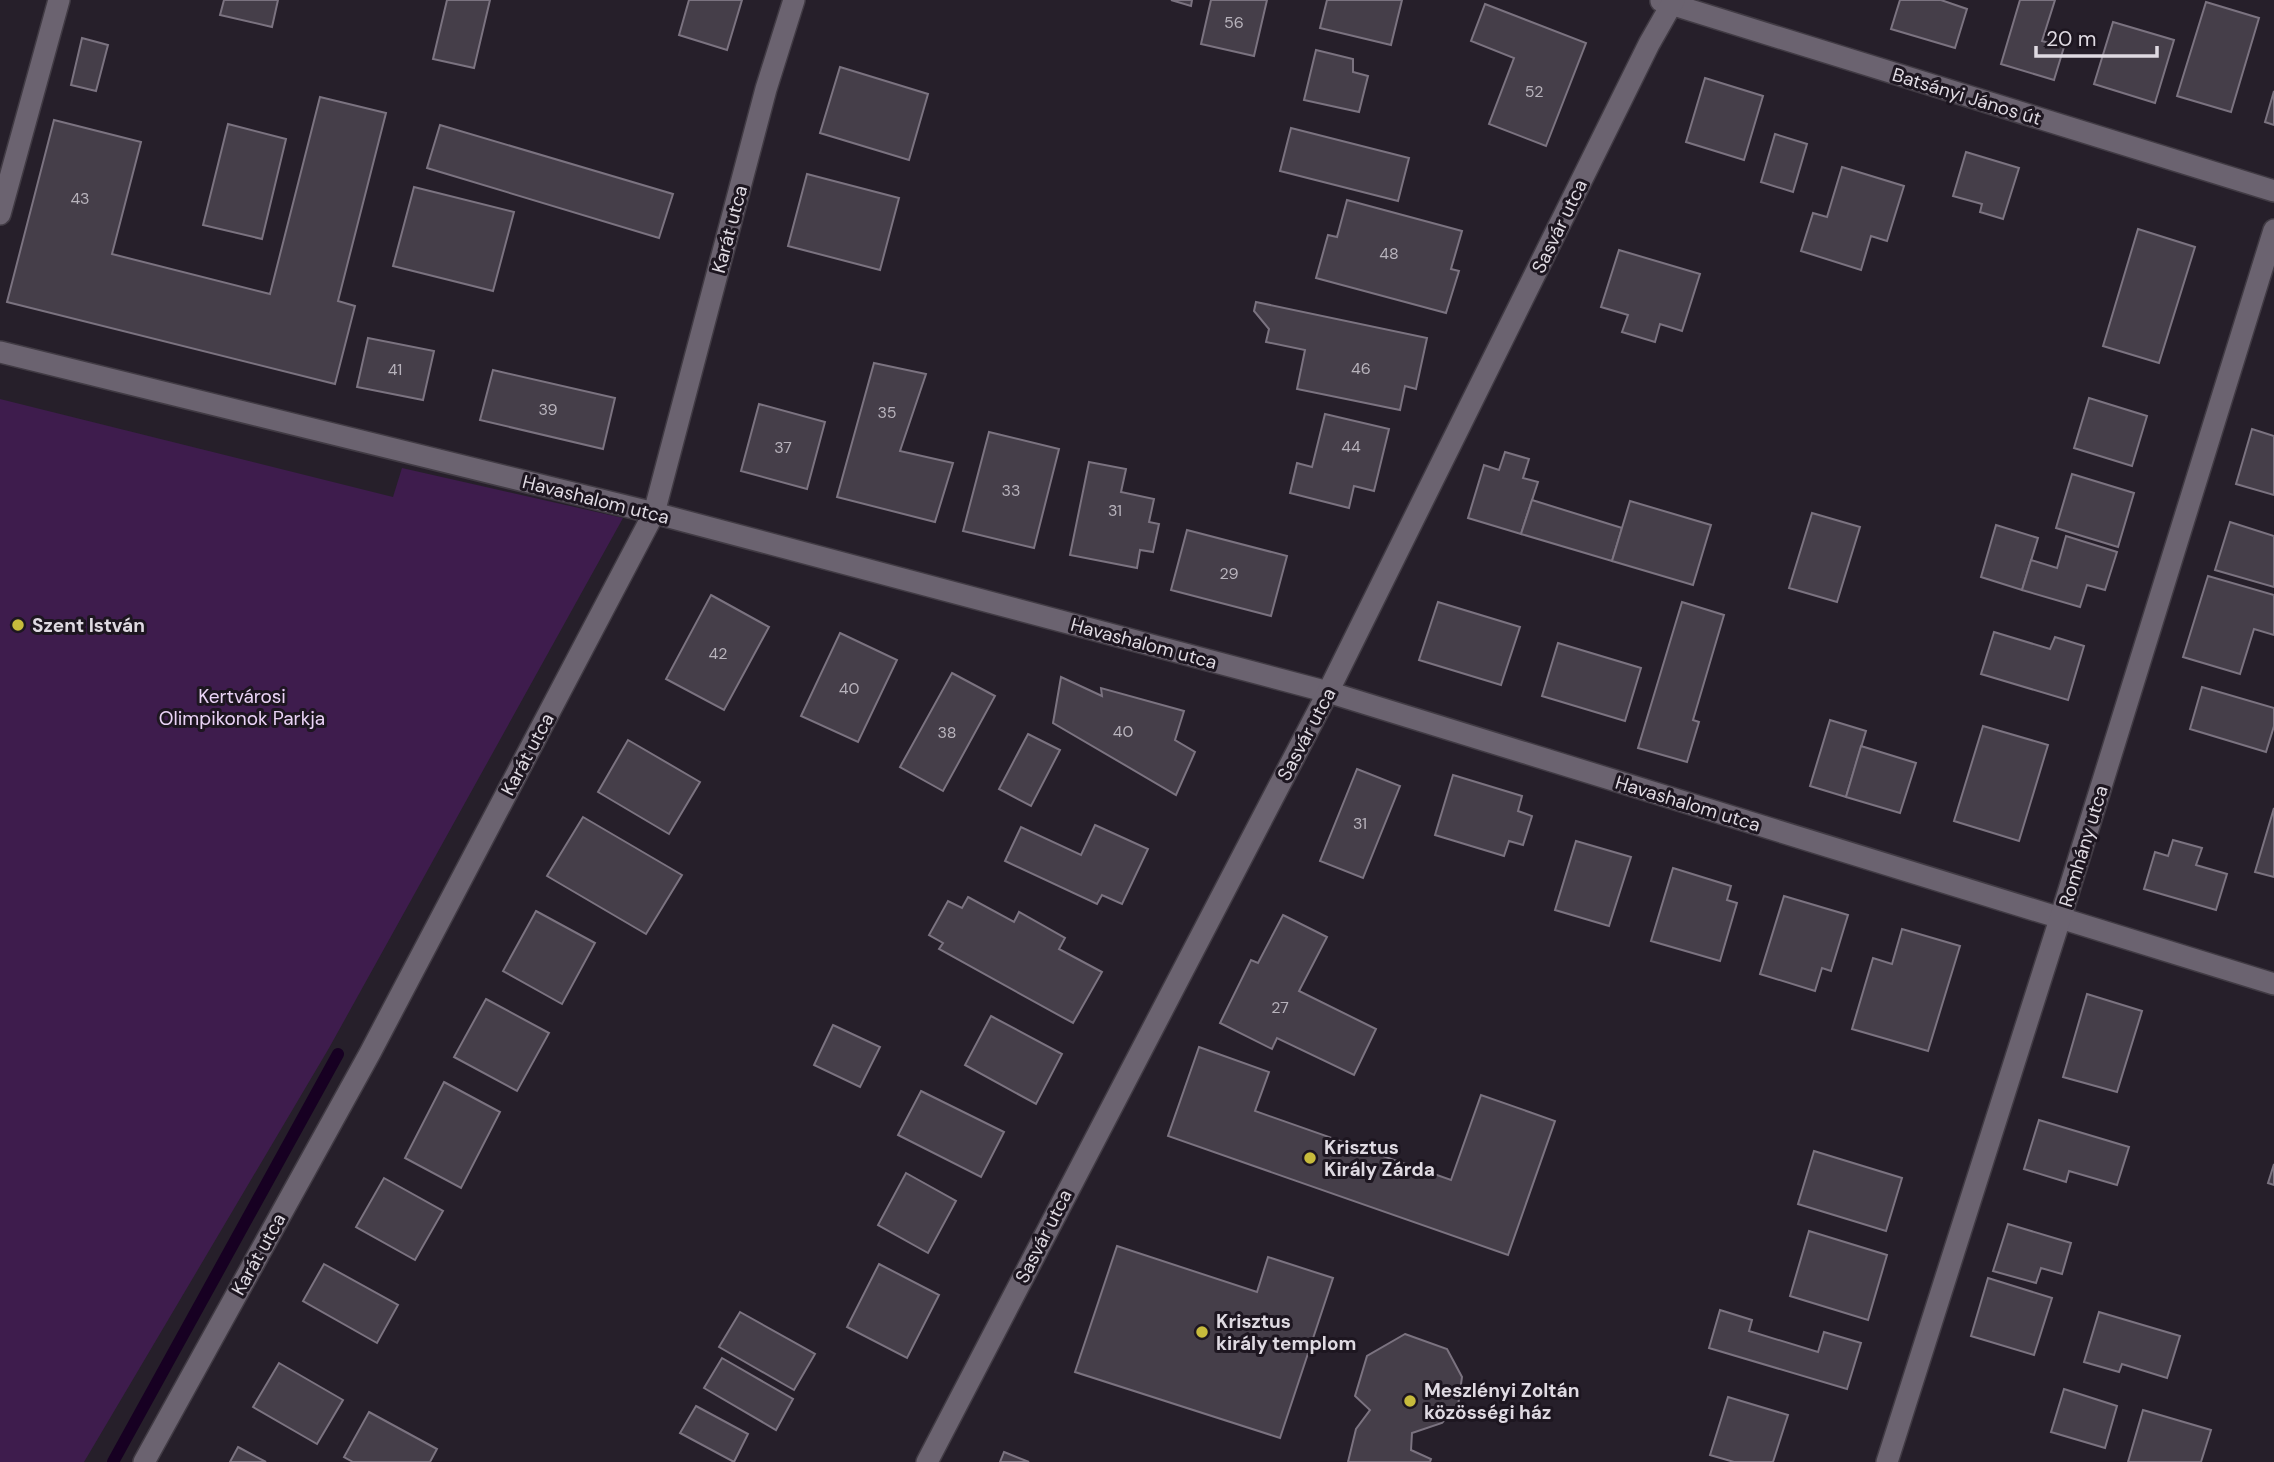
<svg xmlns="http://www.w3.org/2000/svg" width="2274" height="1462" font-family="'DM Sans',sans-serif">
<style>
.green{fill:#3e1c4d}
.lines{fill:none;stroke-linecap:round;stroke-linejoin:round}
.stream{stroke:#170022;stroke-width:12}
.building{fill:#453e49;stroke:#7b7380;stroke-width:2}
.minor-casing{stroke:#413b44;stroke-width:24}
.minor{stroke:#6b6370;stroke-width:21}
.poi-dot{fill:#c7bb3c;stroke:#1d1620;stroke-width:2.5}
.labels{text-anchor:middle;stroke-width:6;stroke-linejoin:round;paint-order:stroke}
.number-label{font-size:16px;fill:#b8b3bc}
.street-label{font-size:19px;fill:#dfdae2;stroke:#1d1620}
.poi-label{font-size:19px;font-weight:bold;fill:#dfdae2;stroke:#1d1620;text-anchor:start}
.park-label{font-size:19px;fill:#ead3f6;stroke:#1d1620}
</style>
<rect width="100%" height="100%" fill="#261f2a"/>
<path class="green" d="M 0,399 L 393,497 L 402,468 L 623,518 L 329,1048 L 84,1462 L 0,1462 Z"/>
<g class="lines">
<path class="stream" d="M 113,1462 L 338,1054"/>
</g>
<g class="building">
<path d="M 224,0 L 278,0 L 272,27 L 220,15 Z"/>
<path d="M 447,0 L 490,0 L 474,68 L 433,59 Z"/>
<path d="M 689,0 L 742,0 L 727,50 L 679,35 Z"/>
<path d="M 1171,0 L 1192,0 L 1191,6 Z"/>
<path d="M 1211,0 L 1267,0 L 1254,56 L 1201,44 Z"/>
<path d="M 1327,0 L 1402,0 L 1391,45 L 1320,28 Z"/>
<path d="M 1900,0 L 1941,0 L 1967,9 L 1955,48 L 1891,29 Z"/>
<path d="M 2020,0 L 2055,0 L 2042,41 L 2064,47 L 2054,80 L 2001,64 Z"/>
<path d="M 2206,2 L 2259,18 L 2231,112 L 2177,96 Z"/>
<path d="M 1485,4 L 1586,43 L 1546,146 L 1489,124 L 1514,58 L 1471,41 Z"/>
<path d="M 2113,22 L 2174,40 L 2155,103 L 2094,84 Z"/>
<path d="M 82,38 L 108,45 L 96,91 L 71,85 Z"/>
<path d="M 1316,50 L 1353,59 L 1353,72 L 1368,76 L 1359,112 L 1304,100 Z"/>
<path d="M 840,67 L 928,94 L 909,160 L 820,133 Z"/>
<path d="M 1705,78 L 1763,96 L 1744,160 L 1686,142 Z"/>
<path d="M 2274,91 L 2274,125 L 2265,122 Z"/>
<path d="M 320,97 L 386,113 L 338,301 L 355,306 L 335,384 L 7,302 L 54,120 L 141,142 L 112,254 L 270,294 Z"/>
<path d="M 228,124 L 286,139 L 262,239 L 203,225 Z"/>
<path d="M 440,125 L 673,194 L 659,238 L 427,168 Z"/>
<path d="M 1291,128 L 1409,158 L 1398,201 L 1280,171 Z"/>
<path d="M 1775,134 L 1807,144 L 1793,192 L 1761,182 Z"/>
<path d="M 1966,152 L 2019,168 L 2003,219 L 1980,212 L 1982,204 L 1953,196 Z"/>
<path d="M 1842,167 L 1904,186 L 1887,241 L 1871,236 L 1861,270 L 1801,251 L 1813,213 L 1827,217 Z"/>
<path d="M 807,174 L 899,198 L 880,270 L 788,246 Z"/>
<path d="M 414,187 L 514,212 L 493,291 L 393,266 Z"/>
<path d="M 1347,200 L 1462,231 L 1451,269 L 1459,271 L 1446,313 L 1316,278 L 1328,235 L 1337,237 Z"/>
<path d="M 2138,229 L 2195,247 L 2159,363 L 2103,346 Z"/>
<path d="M 1619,250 L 1700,274 L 1682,331 L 1660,324 L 1655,342 L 1622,332 L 1628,315 L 1601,307 Z"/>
<path d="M 1256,302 L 1427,338 L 1416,389 L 1405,386 L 1400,410 L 1297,389 L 1305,350 L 1266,342 L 1269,329 L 1254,311 Z"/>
<path d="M 368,338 L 434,351 L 423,400 L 357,387 Z"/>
<path d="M 874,363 L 926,374 L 900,451 L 953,463 L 935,522 L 837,497 Z"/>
<path d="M 493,370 L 615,398 L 603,449 L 480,420 Z"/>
<path d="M 2089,398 L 2147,416 L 2132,466 L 2074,448 Z"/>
<path d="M 759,404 L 825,422 L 807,489 L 741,471 Z"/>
<path d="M 1325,414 L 1389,429 L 1374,491 L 1354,486 L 1349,508 L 1290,493 L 1297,463 L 1312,467 Z"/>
<path d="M 2252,429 L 2274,436 L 2274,495 L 2236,484 Z"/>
<path d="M 989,432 L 1059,449 L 1034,548 L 963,531 Z"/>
<path d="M 1505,452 L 1529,459 L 1523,478 L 1538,482 L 1521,534 L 1468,518 L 1484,465 L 1499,470 Z"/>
<path d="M 1089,462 L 1126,469 L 1121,492 L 1154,499 L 1149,522 L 1159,524 L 1153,552 L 1140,550 L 1137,568 L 1070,555 Z"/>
<path d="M 2072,474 L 2134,493 L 2118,547 L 2056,528 Z"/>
<path d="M 1532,500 L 1622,528 L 1612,561 L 1521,534 Z"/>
<path d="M 1630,501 L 1711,525 L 1693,585 L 1612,561 Z"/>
<path d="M 1812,513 L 1860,527 L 1837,602 L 1789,588 Z"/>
<path d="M 2230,522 L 2274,536 L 2274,587 L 2215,570 Z"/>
<path d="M 1996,525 L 2038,538 L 2022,590 L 1981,577 Z"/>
<path d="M 1187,530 L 1287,556 L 1271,616 L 1171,590 Z"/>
<path d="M 2066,536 L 2117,552 L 2105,590 L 2087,585 L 2080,607 L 2022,590 L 2031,560 L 2057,568 Z"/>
<path d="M 2208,576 L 2274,595 L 2274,635 L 2254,629 L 2240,674 L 2183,657 Z"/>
<path d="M 711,595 L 769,627 L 724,710 L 666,679 Z"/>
<path d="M 1438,602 L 1520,627 L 1501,685 L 1419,660 Z"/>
<path d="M 1682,602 L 1724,615 L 1693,720 L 1699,722 L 1687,762 L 1638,748 Z"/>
<path d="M 1994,632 L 2050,649 L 2055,637 L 2084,646 L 2068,700 L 1981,674 Z"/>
<path d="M 840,633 L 897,660 L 858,742 L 801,716 Z"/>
<path d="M 1558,643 L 1641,668 L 1625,721 L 1542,696 Z"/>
<path d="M 952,673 L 995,696 L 943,791 L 900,767 Z"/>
<path d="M 1061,677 L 1102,696 L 1101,688 L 1184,711 L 1175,740 L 1195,752 L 1176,795 L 1053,723 Z"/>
<path d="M 2202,687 L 2274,708 L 2274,726 L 2266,752 L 2190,729 Z"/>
<path d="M 1830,720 L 1866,731 L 1846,797 L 1810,786 Z"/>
<path d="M 1983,726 L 2048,745 L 2019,841 L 1954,821 Z"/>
<path d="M 1028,734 L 1060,750 L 1031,806 L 999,789 Z"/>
<path d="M 628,740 L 700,782 L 669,834 L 598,792 Z"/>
<path d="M 1861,746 L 1916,763 L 1900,813 L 1846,797 Z"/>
<path d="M 1357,769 L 1400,786 L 1363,878 L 1320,861 Z"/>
<path d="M 1453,775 L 1522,796 L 1518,811 L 1532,816 L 1523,845 L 1509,841 L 1504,856 L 1435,835 Z"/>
<path d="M 2274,808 L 2274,877 L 2255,872 Z"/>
<path d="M 583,817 L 682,875 L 646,934 L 547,876 Z"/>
<path d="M 1095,825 L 1148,849 L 1122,904 L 1102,895 L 1097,904 L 1005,861 L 1021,827 L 1081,855 Z"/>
<path d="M 2173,840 L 2202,848 L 2196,865 L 2227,874 L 2216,910 L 2144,889 L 2155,852 L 2168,856 Z"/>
<path d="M 1576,841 L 1631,857 L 1609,926 L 1555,910 Z"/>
<path d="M 1673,868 L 1731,886 L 1727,900 L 1737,903 L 1720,961 L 1651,941 Z"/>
<path d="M 1784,896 L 1848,915 L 1831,971 L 1822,968 L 1815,991 L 1760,974 Z"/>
<path d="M 968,897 L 1014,922 L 1019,912 L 1065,938 L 1059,949 L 1102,972 L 1073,1023 L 939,949 L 943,943 L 929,935 L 948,901 L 962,908 Z"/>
<path d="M 536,911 L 595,943 L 562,1004 L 503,971 Z"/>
<path d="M 1283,915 L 1327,937 L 1299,991 L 1376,1029 L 1354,1075 L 1277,1038 L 1272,1049 L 1220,1023 L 1251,960 L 1258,963 Z"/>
<path d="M 1902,929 L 1960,946 L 1928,1051 L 1852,1029 L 1873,958 L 1892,964 Z"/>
<path d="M 2087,994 L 2142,1011 L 2117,1092 L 2063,1077 Z"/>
<path d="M 486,999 L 549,1033 L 517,1091 L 454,1057 Z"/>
<path d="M 991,1016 L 1062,1054 L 1036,1104 L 965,1065 Z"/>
<path d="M 833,1025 L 880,1047 L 860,1087 L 814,1065 Z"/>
<path d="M 1199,1047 L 1269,1072 L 1255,1111 L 1451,1180 L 1481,1095 L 1555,1121 L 1508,1255 L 1168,1136 Z"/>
<path d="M 444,1082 L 500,1112 L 461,1188 L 405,1158 Z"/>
<path d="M 921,1091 L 1004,1132 L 981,1177 L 898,1135 Z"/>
<path d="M 2039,1120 L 2129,1147 L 2117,1185 L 2069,1171 L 2066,1182 L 2024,1169 Z"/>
<path d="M 1814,1151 L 1902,1178 L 1886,1231 L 1798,1204 Z"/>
<path d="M 2274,1164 L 2274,1185 L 2268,1183 Z"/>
<path d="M 906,1173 L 956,1201 L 928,1253 L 878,1225 Z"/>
<path d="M 384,1178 L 443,1211 L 415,1260 L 356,1227 Z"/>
<path d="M 2008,1224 L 2071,1243 L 2062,1274 L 2041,1268 L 2036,1283 L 1993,1271 Z"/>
<path d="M 1809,1231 L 1887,1255 L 1868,1320 L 1790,1296 Z"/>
<path d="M 1117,1246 L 1257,1292 L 1268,1257 L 1333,1278 L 1280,1438 L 1075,1372 Z"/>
<path d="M 324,1264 L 398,1305 L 377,1343 L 303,1301 Z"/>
<path d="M 879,1264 L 939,1295 L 907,1358 L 847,1327 Z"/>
<path d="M 1988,1278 L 2052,1298 L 2034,1355 L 1971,1336 Z"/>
<path d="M 1720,1310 L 1752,1320 L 1749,1331 L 1818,1352 L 1824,1332 L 1861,1343 L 1847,1389 L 1709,1348 Z"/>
<path d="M 740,1312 L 815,1354 L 794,1390 L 719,1347 Z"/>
<path d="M 2099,1312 L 2180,1336 L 2167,1378 L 2122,1364 L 2119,1372 L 2084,1362 Z"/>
<path d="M 1405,1334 L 1447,1349 L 1462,1377 L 1458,1406 L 1442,1423 L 1412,1433 L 1411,1450 L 1431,1459 L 1430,1462 L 1348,1462 L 1356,1429 L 1370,1410 L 1355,1396 L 1367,1356 Z"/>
<path d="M 722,1358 L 793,1399 L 776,1430 L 704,1388 Z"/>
<path d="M 279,1363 L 343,1400 L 317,1444 L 253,1407 Z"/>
<path d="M 2064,1389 L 2117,1406 L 2105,1448 L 2051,1432 Z"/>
<path d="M 1728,1397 L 1788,1415 L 1773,1462 L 1734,1462 L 1710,1455 Z"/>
<path d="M 696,1406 L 748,1434 L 734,1462 L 680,1433 Z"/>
<path d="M 2143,1410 L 2211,1430 L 2201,1462 L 2128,1462 Z"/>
<path d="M 369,1412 L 437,1449 L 430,1462 L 353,1462 L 344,1457 Z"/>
<path d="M 238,1447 L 266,1462 L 230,1462 Z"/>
<path d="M 1004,1452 L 1029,1462 L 1000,1462 Z"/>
</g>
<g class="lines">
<g class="minor-casing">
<g id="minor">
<path d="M 1661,1 L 2274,191"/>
<path d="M 0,214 L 59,0"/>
<path d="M 0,352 L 654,513 L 1328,692 L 2274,984"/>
<path d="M 144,1462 L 370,1053 L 654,513 L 766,89 L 794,0"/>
<path d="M 927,1462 L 1328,692 L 1649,44 L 1674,0"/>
<path d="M 1887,1462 L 2060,919 L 2274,230"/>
</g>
</g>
<use href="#minor" class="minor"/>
</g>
<g class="poi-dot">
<circle cx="18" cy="625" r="7"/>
<circle cx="1310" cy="1158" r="7"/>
<circle cx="1202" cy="1332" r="7"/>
<circle cx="1410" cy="1401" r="7"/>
</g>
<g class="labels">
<g class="number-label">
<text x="1234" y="28">56</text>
<text x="1534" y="97">52</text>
<text x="80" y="204">43</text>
<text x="1389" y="259">48</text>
<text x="1361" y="374">46</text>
<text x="395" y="375">41</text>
<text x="548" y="415">39</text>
<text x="887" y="418">35</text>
<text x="1351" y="452">44</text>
<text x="783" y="453">37</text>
<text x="1011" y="496">33</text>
<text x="1115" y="516">31</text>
<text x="1229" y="579">29</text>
<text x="718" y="659">42</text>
<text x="849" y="694">40</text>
<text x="1123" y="737">40</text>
<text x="947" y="738">38</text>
<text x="1360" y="829">31</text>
<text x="1280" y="1013">27</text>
</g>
<g class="street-label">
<text transform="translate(1967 96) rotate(17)" y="7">Batsányi János út</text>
<text transform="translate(1559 226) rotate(-64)" y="7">Sasvár utca</text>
<text transform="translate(729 229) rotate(-75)" y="7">Karát utca</text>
<text transform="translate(596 499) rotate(14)" y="7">Havashalom utca</text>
<text transform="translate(1144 643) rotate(15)" y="7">Havashalom utca</text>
<text transform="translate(1306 734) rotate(-62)" y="7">Sasvár utca</text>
<text transform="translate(527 754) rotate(-62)" y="7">Karát utca</text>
<text transform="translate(1688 803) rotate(17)" y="7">Havashalom utca</text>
<text transform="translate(2083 846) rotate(-73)" y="7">Romhány utca</text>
<text transform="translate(1043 1236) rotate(-63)" y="7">Sasvár utca</text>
<text transform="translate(258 1254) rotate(-61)" y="7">Karát utca</text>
</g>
<g class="poi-label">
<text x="32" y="632">Szent István</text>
<text x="1324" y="1154">Krisztus<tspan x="1324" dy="22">Király Zárda</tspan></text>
<text x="1216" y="1328">Krisztus<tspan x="1216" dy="22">király templom</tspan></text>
<text x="1424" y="1397">Meszlényi Zoltán<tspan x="1424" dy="22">közösségi ház</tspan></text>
</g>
<g class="park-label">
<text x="242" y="703">Kertvárosi<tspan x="242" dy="22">Olimpikonok Parkja</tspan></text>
</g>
</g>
<path d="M2036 46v10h121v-10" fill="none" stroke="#dfdae2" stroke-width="3.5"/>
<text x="2046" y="46" font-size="21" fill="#dfdae2" stroke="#1d1620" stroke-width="5" paint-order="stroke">20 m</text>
</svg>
